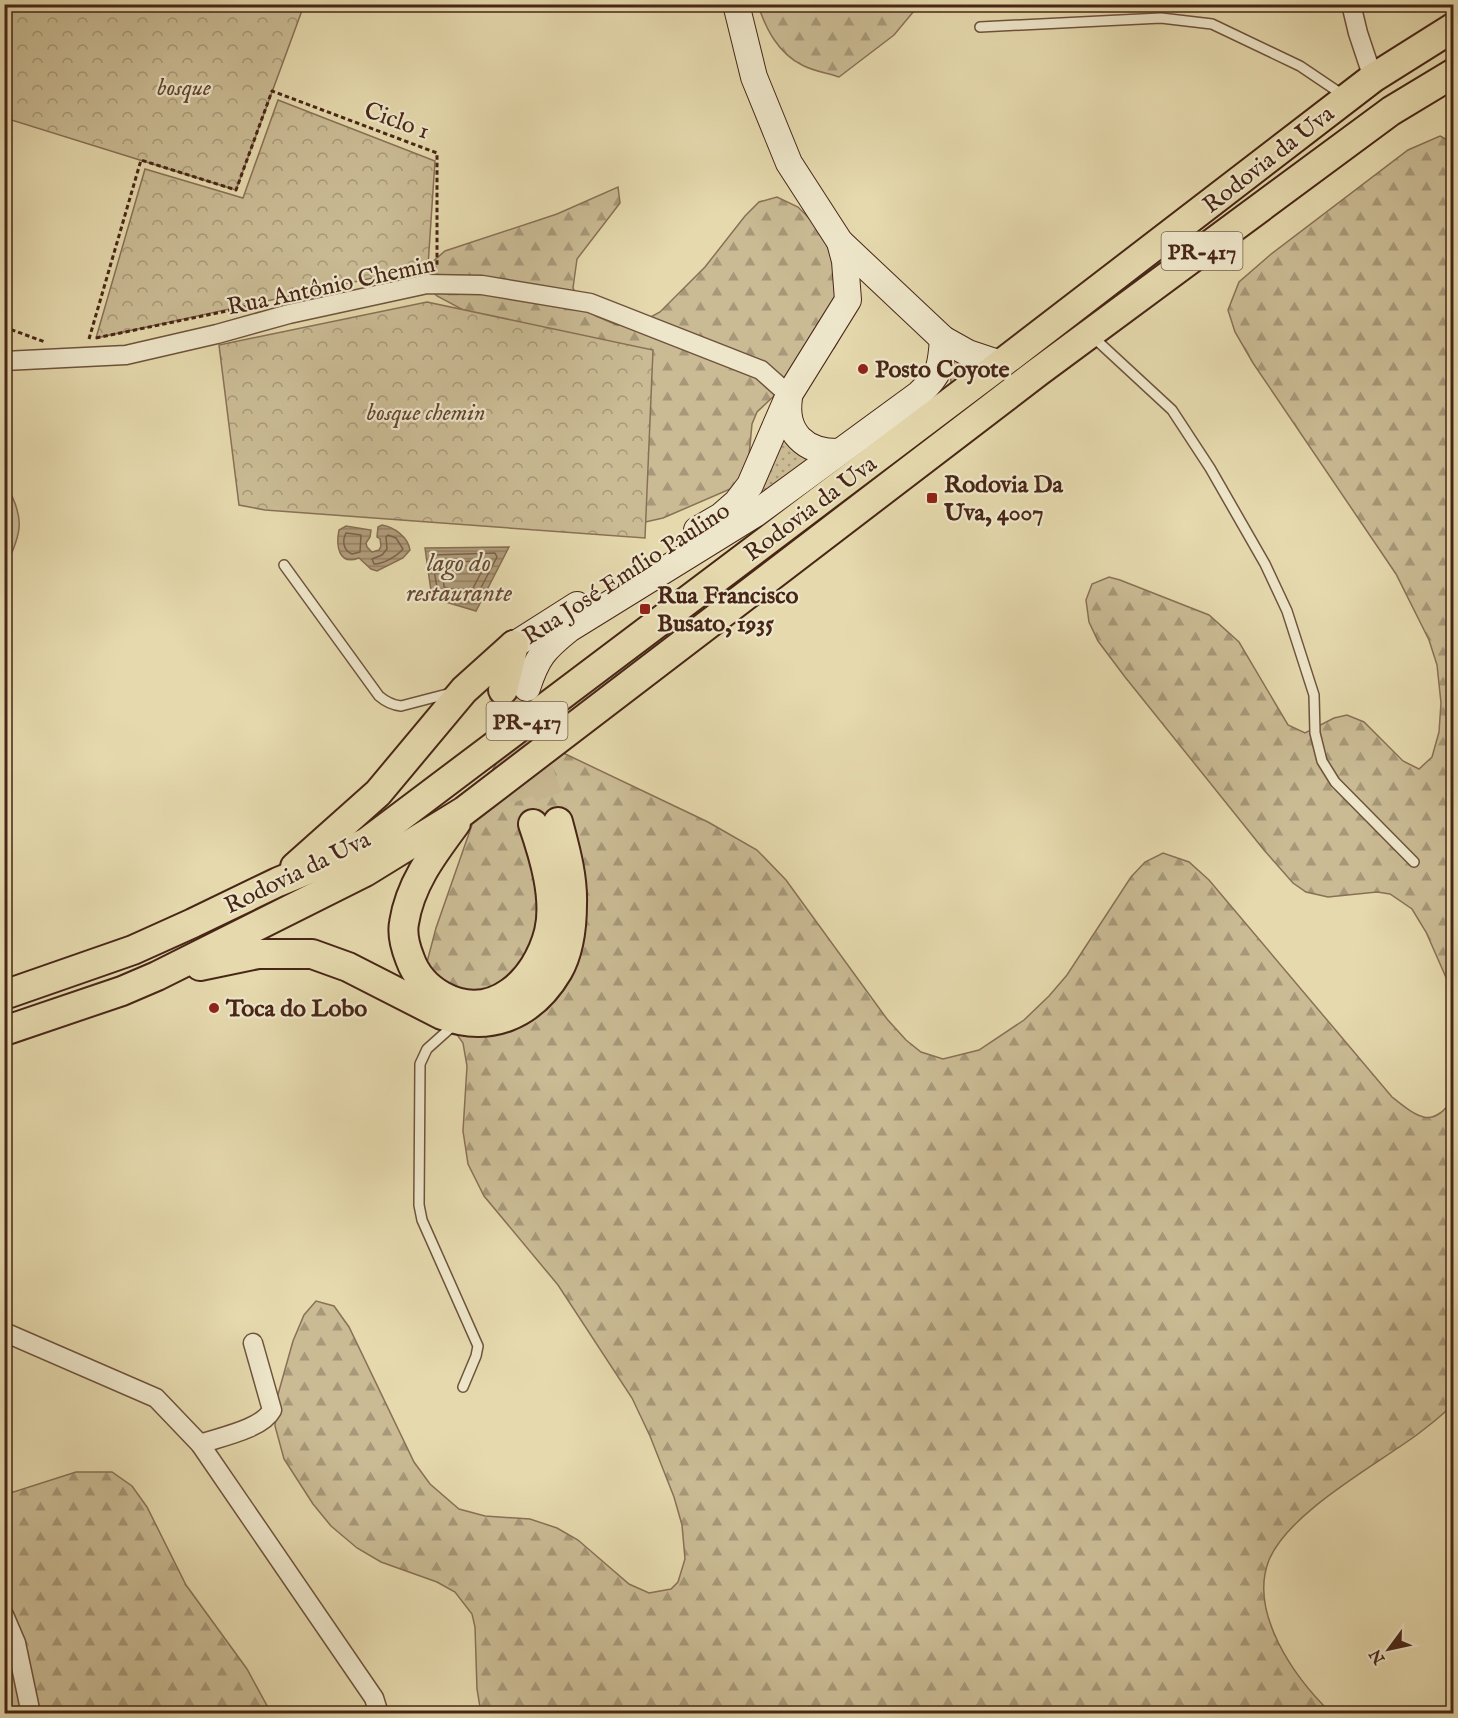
<svg xmlns="http://www.w3.org/2000/svg" width="1458" height="1718" font-family="'IM FELL English',serif">
<style>
.grass{fill:url(#grass-dots);stroke:#897056;stroke-width:1.5}
.forest{fill:url(#forest-firs);stroke:#897056;stroke-width:1.5}
.park{fill:url(#park-crowns);stroke:#897056;stroke-width:1.5}
.water{fill:url(#water-rules);stroke:#866d52;stroke-width:1.5}
.lines{fill:none;stroke-linecap:round;stroke-linejoin:round}
.shore{stroke:#7c6148;stroke-width:1.5}
.primary-tunnel{stroke:#c6b58f;stroke-width:28;stroke-dasharray:28 14;stroke-linecap:butt}
.lane-casing{stroke:#6f533c;stroke-width:12}
.street-casing{stroke:#6f533c;stroke-width:21}
.secondary-casing{stroke:#482617;stroke-width:28}
.primary-casing{stroke:#482617;stroke-width:32}
.path{stroke:#482617;stroke-width:3;stroke-dasharray:4.5 3;stroke-linecap:butt}
.lane{stroke:#eee6ca;stroke-width:9}
.street{stroke:#eee6ca;stroke-width:18}
.secondary{stroke:#eee6ca;stroke-width:26}
.primary{stroke:#e5d9ad;stroke-width:28}
.poi-dot{fill:#8f2418;stroke:#eee6ca;stroke-width:2}
.labels{text-anchor:middle;stroke-width:4.5;stroke-linejoin:round;paint-order:stroke}
.shield{fill:#eee6ca;stroke:#7a604d;stroke-width:1.5}
.shield-label{font-size:22px;font-weight:bold;fill:#482617}
.park-label{font-size:24px;font-style:italic;fill:#624430;stroke:#eee6ca}
.street-label{font-size:24px;fill:#482617;stroke:#eee6ca}
.poi-label{font-size:24px;font-weight:bold;fill:#482617;stroke:#eee6ca;text-anchor:start}
.water-label{font-size:26px;font-style:italic;fill:#674935;stroke:#eee6ca}
</style>
<defs>
<pattern id="grass-dots" width="8" height="8" patternUnits="userSpaceOnUse" patternTransform="scale(1.5)"><rect width="8" height="8" fill="#cabb94"/><path d="M2 2h.1M6 6h.1" fill="none" stroke="#a69878" stroke-width="1.8" stroke-linecap="round"/></pattern>
<pattern id="forest-firs" width="22" height="20" patternUnits="userSpaceOnUse" patternTransform="scale(1.5)"><rect width="22" height="20" fill="#cabb94"/><path d="M5 1l3.5 6h-7zM16 11l3.5 6h-7z" fill="#a69878"/></pattern>
<pattern id="park-crowns" width="20" height="18" patternUnits="userSpaceOnUse" patternTransform="scale(1.5)"><rect width="20" height="18" fill="#cabb94"/><path d="M2 6a3 3 0 1 1 6 0M12 15a3 3 0 1 1 6 0" fill="none" stroke="#a69878"/></pattern>
<pattern id="water-rules" width="6" height="5" patternUnits="userSpaceOnUse" patternTransform="scale(1.5)"><rect width="6" height="5" fill="#b09c7a"/><path d="M0 2.5h6" fill="none" stroke="#917f63"/></pattern>
</defs>
<rect width="100%" height="100%" fill="#e5d9ad"/>
<filter id="stains"><feTurbulence type="fractalNoise" baseFrequency=".00333" numOctaves="4"/><feColorMatrix values="0 0 0 0 .2 0 0 0 0 .09 0 0 0 0 .02 0 0 0 .5 -.17"/></filter>
<radialGradient id="worn" r=".72"><stop offset=".6" stop-color="#630" stop-opacity="0"/><stop offset="1" stop-color="#630" stop-opacity=".3"/></radialGradient>
<g class="grass">
<path d="M 948,357 L 979,370 L 952,390 Z"/>
<path d="M 780,434 L 814,462 L 755,501 Z"/>
</g>
<g class="forest">
<path d="M 758,5 L 758,4 L 919,5 L 894,35 L 839,77 C 827,73 813,71 802,65 C 778,53 766,29 758,5 Z"/>
<path d="M 1440,136 L 1453,143 L 1453,1002 L 1448,982 L 1426,932 L 1412,909 L 1390,894 L 1377,892 L 1328,897 L 1306,892 L 1293,883 L 1264,850 L 1125,677 L 1098,641 L 1089,622 L 1086,600 L 1092,584 L 1109,577 L 1120,580 L 1209,615 L 1239,642 L 1288,725 L 1305,733 L 1334,718 L 1347,715 L 1364,722 L 1403,761 L 1419,769 L 1432,757 L 1439,732 L 1441,703 L 1437,665 L 1429,640 L 1396,574 L 1253,363 L 1235,332 L 1228,310 L 1239,282 L 1270,255 L 1408,150 Z"/>
<path d="M 618,187 L 620,203 L 577,259 L 573,288 L 583,306 L 596,316 L 617,325 L 638,324 L 660,312 L 705,267 L 745,216 L 759,202 L 777,197 L 798,207 L 817,226 L 834,249 L 847,325 L 834,348 L 820,362 L 775,395 L 757,412 L 752,424 L 749,456 L 751,480 L 663,518 L 628,526 L 484,321 L 437,296 L 428,288 L 424,269 L 445,251 L 557,214 Z"/>
<path d="M 5,483 C 25,517 23,532 5,567 Z"/>
<path d="M 517,742 L 538,743 L 557,750 L 708,822 L 757,850 L 786,880 L 887,1019 L 906,1040 L 921,1052 L 943,1059 L 979,1050 L 1024,1020 L 1049,996 L 1067,975 L 1131,877 L 1145,862 L 1163,853 L 1189,862 L 1209,880 L 1392,1097 C 1417,1117 1432,1130 1453,1099 L 1453,1405 C 1442,1415 1430,1425 1418,1434 C 1376,1465 1289,1512 1269,1560 C 1248,1613 1295,1678 1331,1713 L 481,1713 L 477,1689 L 475,1627 L 472,1614 L 455,1592 L 437,1582 L 381,1562 L 357,1548 L 331,1526 L 313,1504 L 284,1459 L 275,1426 L 277,1398 L 293,1341 L 304,1315 L 316,1301 L 334,1306 L 349,1327 L 414,1462 L 430,1484 L 459,1509 L 485,1516 L 530,1519 L 557,1528 L 578,1540 L 629,1584 L 649,1593 L 671,1589 L 678,1582 L 685,1559 L 682,1525 L 674,1497 L 650,1436 L 632,1398 L 558,1285 L 484,1196 L 468,1164 L 463,1131 L 467,1066 L 463,1043 L 433,1001 L 427,980 L 427,962 L 436,928 L 489,776 L 503,752 Z"/>
<path d="M 76,1472 L 112,1472 L 132,1486 L 147,1507 L 186,1585 L 247,1669 L 271,1713 L 5,1713 L 4,1495 Z"/>
</g>
<g class="park">
<path d="M 5,5 L 5,4 L 304,5 L 236,190 L 5,118 Z"/>
<path d="M 278,100 L 435,161 L 428,266 L 96,338 L 145,169 L 243,198 Z"/>
<path d="M 427,302 L 653,350 L 645,538 L 265,510 L 239,505 L 219,345 Z"/>
</g>
<g class="water">
<path d="M 382,525 C 394,527 408,537 410,550 L 403,558 L 377,571 L 371,569 L 359,558 C 338,566 336,545 339,530 L 346,526 L 371,530 L 370,537 L 366,543 L 367,547 L 372,552 L 379,550 L 381,546 L 380,539 L 377,537 L 378,527 Z"/>
<path d="M 509,547 L 476,611 L 432,598 L 425,548 Z"/>
</g>
<g class="lines">
<g class="shore">
<path d="M 346,533 L 361,535 L 360,552 L 352,554 C 343,550 342,541 346,533 Z"/>
<path d="M 388,535 L 396,538 L 403,549 C 397,556 384,564 374,564 L 372,559 L 382,555 L 387,549 L 386,537 Z"/>
<path d="M 495,553 L 497,557 L 473,603 L 438,593 L 432,558 L 433,555 Z"/>
<path d="M 482,561 L 485,565 L 470,594 L 444,587 L 442,562 Z"/>
</g>
<g class="primary-tunnel">
<path d="M 527,688 C 522,737 542,777 558,822"/>
<path d="M 503,690 L 503,724 L 509,754 L 533,824"/>
</g>
<g class="lane-casing">
<g id="lane">
<path d="M 980,27 L 1161,18 L 1212,24 L 1300,66 L 1343,95"/>
<path d="M 1092,336 L 1172,410 L 1210,468 L 1265,564 L 1287,611 L 1314,695 L 1315,733 L 1322,761 L 1335,782 L 1414,862"/>
<path d="M 284,565 L 379,696 C 386,702 392,705 401,706 L 451,693"/>
<path d="M 456,1023 L 427,1049 L 420,1064 L 419,1205 L 422,1220 L 478,1346 L 476,1356 L 463,1387"/>
</g>
</g>
<g class="street-casing">
<g id="street">
<path d="M 1351,4 L 1358,33 L 1373,78"/>
<path d="M 4,361 L 126,355 L 217,334 L 289,314 L 427,284 L 482,285 L 590,303 L 761,370 L 789,395"/>
<path d="M 4,1332 L 156,1398 L 200,1444 L 374,1698 L 379,1714"/>
<path d="M 200,1444 C 220,1437 262,1429 272,1410 L 253,1343"/>
<path d="M 4,1615 L 16,1643 L 31,1714"/>
</g>
</g>
<g class="secondary-casing">
<g id="secondary">
<path d="M 736,4 L 754,77 L 789,163 L 840,242 L 943,339 L 968,353 L 1001,364"/>
<path d="M 789,398 C 784,433 805,452 838,452"/>
<path d="M 697,530 L 721,516 L 737,502 L 750,485 L 789,395 L 848,300 L 845,261 L 840,242"/>
<path d="M 514,645 L 577,605"/>
<path d="M 527,688 C 537,657 544,649 569,629 L 755,514 L 919,394 C 940,374 941,368 943,339"/>
</g>
</g>
<g class="primary-casing">
<g id="primary">
<path d="M 503,690 L 514,645"/>
<path d="M 456,823 C 433,854 410,884 404,923 C 402,934 406,949 410,959 C 416,976 426,987 442,996 C 493,1024 537,980 549,932 C 557,898 544,856 533,824"/>
<path d="M 295,867 L 378,793 L 464,690 L 514,645"/>
<path d="M 200,966 L 258,954 L 312,954 L 348,967 L 442,1015 C 490,1033 532,1015 558,971 C 569,952 572,925 572,904 C 573,876 565,849 558,822"/>
<path d="M 4,995 L 133,950 L 193,923 L 278,882 L 336,858 L 367,842 L 1001,364 L 1373,78 L 1454,27"/>
<path d="M 4,1031 L 122,991 L 157,976 L 365,872 L 464,811 L 1038,372 L 1391,111 L 1454,73"/>
</g>
</g>
<g class="path">
<path d="M 4,327 L 45,342"/>
<path d="M 96,338 L 246,307"/>
<path d="M 89,339 L 141,160 L 236,190 L 272,91 L 437,153 L 437,267 L 434,267"/>
</g>
<use href="#lane" class="lane"/>
<use href="#street" class="street"/>
<use href="#secondary" class="secondary"/>
<use href="#primary" class="primary"/>
</g>
<g class="poi-dot">
<circle cx="863" cy="369" r="6"/>
<rect x="926" y="492" width="12" height="12" rx="3"/>
<rect x="639" y="603" width="12" height="12" rx="3"/>
<circle cx="214" cy="1008" r="6"/>
</g>
<g class="labels">
<g class="shield">
<rect x="1161.5" y="232" width="81" height="38" rx="4.5"/>
<rect x="486.5" y="702" width="81" height="38" rx="4.5"/>
</g>
<g class="shield-label">
<text x="1202" y="259">PR-417</text>
<text x="527" y="729">PR-417</text>
</g>
<g class="park-label">
<text x="184" y="95">bosque</text>
<text x="426" y="420">bosque chemin</text>
</g>
<g class="street-label">
<text transform="translate(397 120) rotate(20)" y="8">Ciclo 1</text>
<text transform="translate(1268 159) rotate(-38)" y="8">Rodovia da Uva</text>
<text transform="translate(331 285) rotate(-12)" y="8">Rua Antônio Chemin</text>
<text transform="translate(810 508) rotate(-37)" y="8">Rodovia da Uva</text>
<text transform="translate(626 573) rotate(-33)" y="8">Rua José Emílio Paulino</text>
<text transform="translate(297 872) rotate(-26)" y="8">Rodovia da Uva</text>
</g>
<g class="poi-label">
<text x="875" y="377">Posto Coyote</text>
<text x="944" y="492">Rodovia Da<tspan x="944" dy="28">Uva, 4007</tspan></text>
<text x="657" y="603">Rua Francisco<tspan x="657" dy="28">Busato, 1935</tspan></text>
<text x="226" y="1016">Toca do Lobo</text>
</g>
<g class="water-label">
<text x="459" y="571">lago do<tspan x="459" dy="30">restaurante</tspan></text>
</g>
</g>
<rect width="1458" height="1718" fill="none" stroke="#e5d9ad" stroke-width="24"/>
<rect x="6" y="6" width="1446" height="1706" fill="none" stroke="#482617" stroke-width="3"/>
<rect x="12" y="12" width="1434" height="1694" fill="none" stroke="#482617" stroke-width="1.5"/>
<g transform="translate(1389 1649) rotate(237)" stroke="#eee6ca" stroke-width="4.5" paint-order="stroke">
<path d="M0-4.5L10 22L0 15L-10 22Z" fill="#482617"/>
<text y="-9" font-size="16" font-weight="bold" text-anchor="middle" fill="#482617">N</text>
</g>
<rect width="100%" height="100%" filter="url(#stains)"/>
<rect width="100%" height="100%" fill="url(#worn)"/>
</svg>
